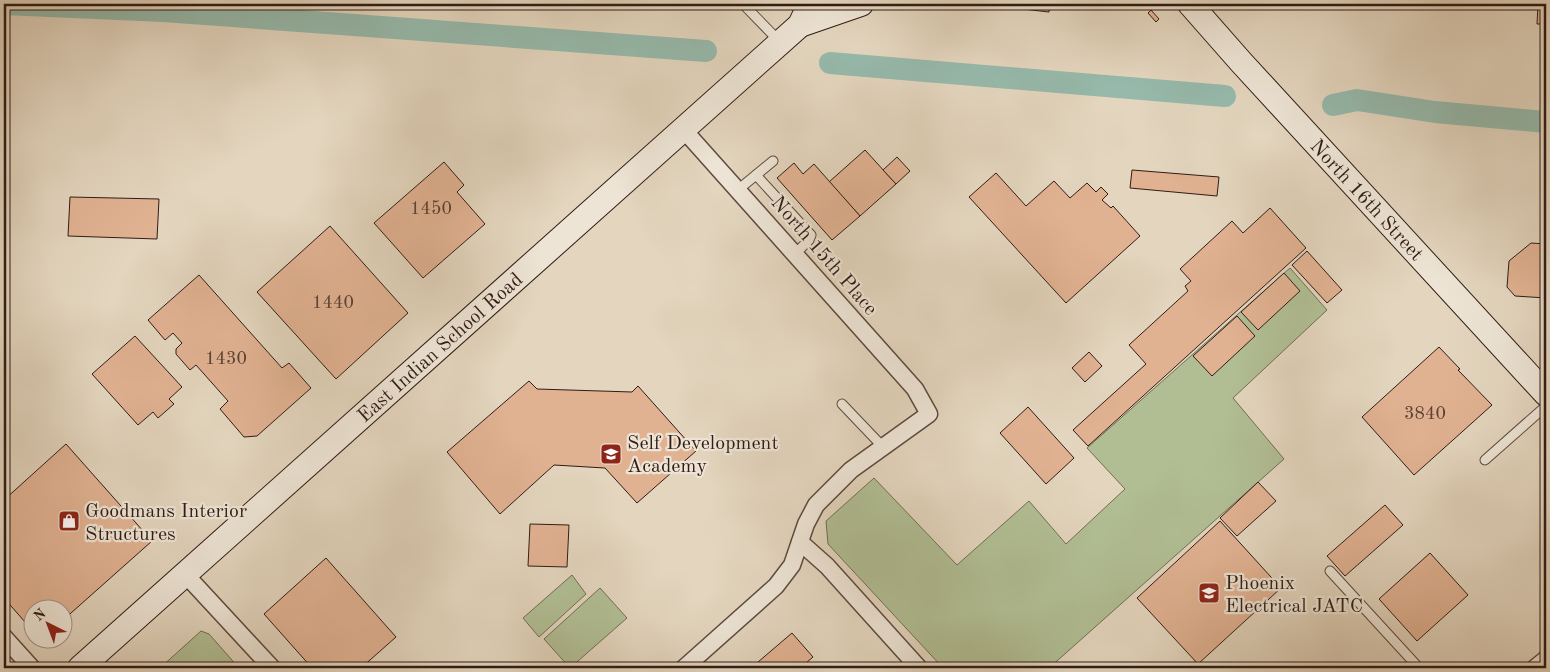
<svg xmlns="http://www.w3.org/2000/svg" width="1550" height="672" font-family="'Old Standard TT',serif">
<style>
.green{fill:#b1be94;stroke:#706d54}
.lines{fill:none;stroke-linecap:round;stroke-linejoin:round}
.canal{stroke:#96b9ab;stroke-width:22}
.building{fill:#e1b292;stroke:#301c15}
.lane-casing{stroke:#5d4a3f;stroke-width:11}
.street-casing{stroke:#5d4a3f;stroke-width:19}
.secondary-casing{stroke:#301c15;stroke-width:26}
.lane{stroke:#ede4d5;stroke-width:9}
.street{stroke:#ede4d5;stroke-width:16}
.secondary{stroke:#ede4d5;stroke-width:24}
.labels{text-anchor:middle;stroke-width:4.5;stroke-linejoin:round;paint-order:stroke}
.number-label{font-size:18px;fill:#5c4234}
.street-label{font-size:20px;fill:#301c15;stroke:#ede4d5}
.poi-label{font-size:20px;fill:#301c15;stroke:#ede4d5;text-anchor:start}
</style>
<rect width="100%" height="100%" fill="#e3d5be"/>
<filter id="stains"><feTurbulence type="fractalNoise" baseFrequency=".004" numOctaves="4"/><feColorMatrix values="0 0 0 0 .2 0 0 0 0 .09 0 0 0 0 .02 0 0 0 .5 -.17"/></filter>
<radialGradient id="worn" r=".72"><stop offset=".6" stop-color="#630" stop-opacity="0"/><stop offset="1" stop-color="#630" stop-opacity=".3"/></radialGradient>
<g class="green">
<path d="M 1290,268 L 1327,310 L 1233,398 L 1284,459 L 1049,668 L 943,668 L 828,544 L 826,521 L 874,478 L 957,565 L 1029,501 L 1066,544 L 1125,489 L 1087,448 Z"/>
<path d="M 572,575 L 586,594 L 539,637 L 523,618 Z"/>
<path d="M 600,588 L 627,618 L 570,668 L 544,639 Z"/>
<path d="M 201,631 L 209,634 L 239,668 L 160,668 Z"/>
</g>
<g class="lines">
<g class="canal">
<path d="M 4,4 L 164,11 L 706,51"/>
<path d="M 830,63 L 1225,96"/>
<path d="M 1333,105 L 1357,100 L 1435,112 L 1546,122"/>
</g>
</g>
<g class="building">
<path d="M 979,4 L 1050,4 L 1049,12 Z"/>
<path d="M 1538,4 L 1546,4 L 1546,24 L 1537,24 Z"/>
<path d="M 1151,10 L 1159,19 L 1156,22 L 1148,13 Z"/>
<path d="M 865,150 L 896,184 L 860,216 L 829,182 Z"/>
<path d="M 897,157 L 910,171 L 896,184 L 883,170 Z"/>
<path d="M 444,162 L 464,185 L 457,192 L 485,224 L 423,278 L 374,223 Z"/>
<path d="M 794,163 L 803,174 L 814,164 L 860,216 L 832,240 L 777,178 Z"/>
<path d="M 1132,170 L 1219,177 L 1217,196 L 1130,188 Z"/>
<path d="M 996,173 L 1026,206 L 1054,181 L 1070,198 L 1087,183 L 1096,192 L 1101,187 L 1108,194 L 1102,200 L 1111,208 L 1113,206 L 1140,236 L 1066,303 L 969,197 Z"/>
<path d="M 70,197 L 159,199 L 157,239 L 68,236 Z"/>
<path d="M 1270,208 L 1306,248 L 1088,446 L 1073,430 L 1146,364 L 1129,345 L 1188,291 L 1185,286 L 1191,281 L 1180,269 L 1232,221 L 1243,233 Z"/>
<path d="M 330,226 L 408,313 L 336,379 L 257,292 Z"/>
<path d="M 1531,243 L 1546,244 L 1546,298 L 1515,296 L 1507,287 L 1509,261 Z"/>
<path d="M 1307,251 L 1342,290 L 1327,303 L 1292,265 Z"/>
<path d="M 1284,273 L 1300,291 L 1258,330 L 1241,312 Z"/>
<path d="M 199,275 L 282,368 L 289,363 L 311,388 L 257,436 L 244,437 L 220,409 L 228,401 L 196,365 L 190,370 L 176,354 L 176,349 L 182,343 L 173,333 L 165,340 L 148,320 Z"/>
<path d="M 1237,316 L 1255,336 L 1212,376 L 1193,356 Z"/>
<path d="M 135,336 L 182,387 L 169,399 L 174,404 L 158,418 L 153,412 L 138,425 L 92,374 Z"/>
<path d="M 1439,347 L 1460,369 L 1458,370 L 1492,405 L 1414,475 L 1362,417 Z"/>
<path d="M 1089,352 L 1102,366 L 1085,382 L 1072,368 Z"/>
<path d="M 529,381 L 537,389 L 632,392 L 638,386 L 696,451 L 637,503 L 605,468 L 554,465 L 500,514 L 447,452 Z"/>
<path d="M 1028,407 L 1074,458 L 1046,484 L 1000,433 Z"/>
<path d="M 66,444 L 152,541 L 62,621 L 62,610 L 32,610 L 32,630 L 4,598 L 4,500 Z"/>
<path d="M 1258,482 L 1276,501 L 1237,536 L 1220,518 Z"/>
<path d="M 1385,505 L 1403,525 L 1345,576 L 1327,556 Z"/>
<path d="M 1220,521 L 1281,588 L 1198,664 L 1137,598 Z"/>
<path d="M 530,524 L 569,525 L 567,567 L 528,566 Z"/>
<path d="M 1430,553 L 1468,595 L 1417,641 L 1379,599 Z"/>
<path d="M 326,558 L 396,637 L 361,668 L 312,668 L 264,614 Z"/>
<path d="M 792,633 L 813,657 L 800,668 L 751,668 Z"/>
</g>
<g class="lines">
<g class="lane-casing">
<g id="lane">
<path d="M 743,4 L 780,42"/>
<path d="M 756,175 L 811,235 L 809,240 L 795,254"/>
<path d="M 739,189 L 773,161"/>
<path d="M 842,404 L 883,447"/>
<path d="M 1485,460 L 1546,406"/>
<path d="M 1330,571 L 1419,668"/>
</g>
</g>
<g class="street-casing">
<g id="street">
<path d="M 683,129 L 915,389 L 929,414 L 851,470 L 816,505 L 806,524 L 792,565 L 776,586 L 684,668"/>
<path d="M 800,542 L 827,566 L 919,668"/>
<path d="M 185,574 L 272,668"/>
<path d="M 4,637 L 32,668"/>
<path d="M 1535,668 L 1546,659"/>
</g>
</g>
<g class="secondary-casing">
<g id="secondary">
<path id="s1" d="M 1190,4 L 1241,62 L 1546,394"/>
<path d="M 800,25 L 861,4"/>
<path id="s2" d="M 80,668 L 800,25 L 810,4"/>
</g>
</g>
<use href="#lane" class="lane"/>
<use href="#street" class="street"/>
<use href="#secondary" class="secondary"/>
</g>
<defs>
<g id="school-square" transform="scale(1.125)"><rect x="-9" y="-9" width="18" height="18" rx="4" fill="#8f2418" stroke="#ede4d5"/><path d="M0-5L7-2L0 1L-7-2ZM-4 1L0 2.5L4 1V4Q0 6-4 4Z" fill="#fff"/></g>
<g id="shop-square" transform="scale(1.125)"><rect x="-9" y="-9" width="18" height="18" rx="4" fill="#8f2418" stroke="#ede4d5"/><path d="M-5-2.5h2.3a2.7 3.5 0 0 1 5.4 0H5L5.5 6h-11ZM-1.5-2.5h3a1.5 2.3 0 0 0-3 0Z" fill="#fff"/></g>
<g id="university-square" transform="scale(1.125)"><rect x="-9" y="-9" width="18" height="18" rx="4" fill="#8f2418" stroke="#ede4d5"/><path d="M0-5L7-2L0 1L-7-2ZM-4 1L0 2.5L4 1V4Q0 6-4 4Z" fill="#fff"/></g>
</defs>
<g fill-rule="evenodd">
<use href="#school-square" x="611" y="454"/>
<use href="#shop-square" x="69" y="521"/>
<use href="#university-square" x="1209" y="593"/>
</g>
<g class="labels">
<g class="number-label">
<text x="431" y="214">1450</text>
<text x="333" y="308">1440</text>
<text x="226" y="364">1430</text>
<text x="1425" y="419">3840</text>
</g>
<g class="street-label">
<text dy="7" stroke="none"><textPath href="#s1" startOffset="264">North 16th Street</textPath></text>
<text transform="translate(825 255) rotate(49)" y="7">North 15th Place</text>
<text dy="7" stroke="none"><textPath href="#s2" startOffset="482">East Indian School Road</textPath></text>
</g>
<g class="poi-label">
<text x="627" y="449">Self Development<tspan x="627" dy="23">Academy</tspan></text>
<text x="85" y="517">Goodmans Interior<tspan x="85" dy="23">Structures</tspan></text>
<text x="1225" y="589">Phoenix<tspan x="1225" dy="23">Electrical JATC</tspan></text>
</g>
</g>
<rect width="1550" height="672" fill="none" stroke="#e3d5be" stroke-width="20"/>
<rect x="5" y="5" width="1540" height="662" fill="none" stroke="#301c15" stroke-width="2.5"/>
<rect x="10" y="10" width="1530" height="652" fill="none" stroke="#301c15"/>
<g transform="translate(48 624) rotate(318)"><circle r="24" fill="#ede4d5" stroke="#a19488"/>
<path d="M0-4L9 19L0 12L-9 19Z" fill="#8f2418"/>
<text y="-8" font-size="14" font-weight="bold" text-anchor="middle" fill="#301c15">N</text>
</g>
<rect width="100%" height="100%" filter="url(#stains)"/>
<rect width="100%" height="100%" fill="url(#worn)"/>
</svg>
